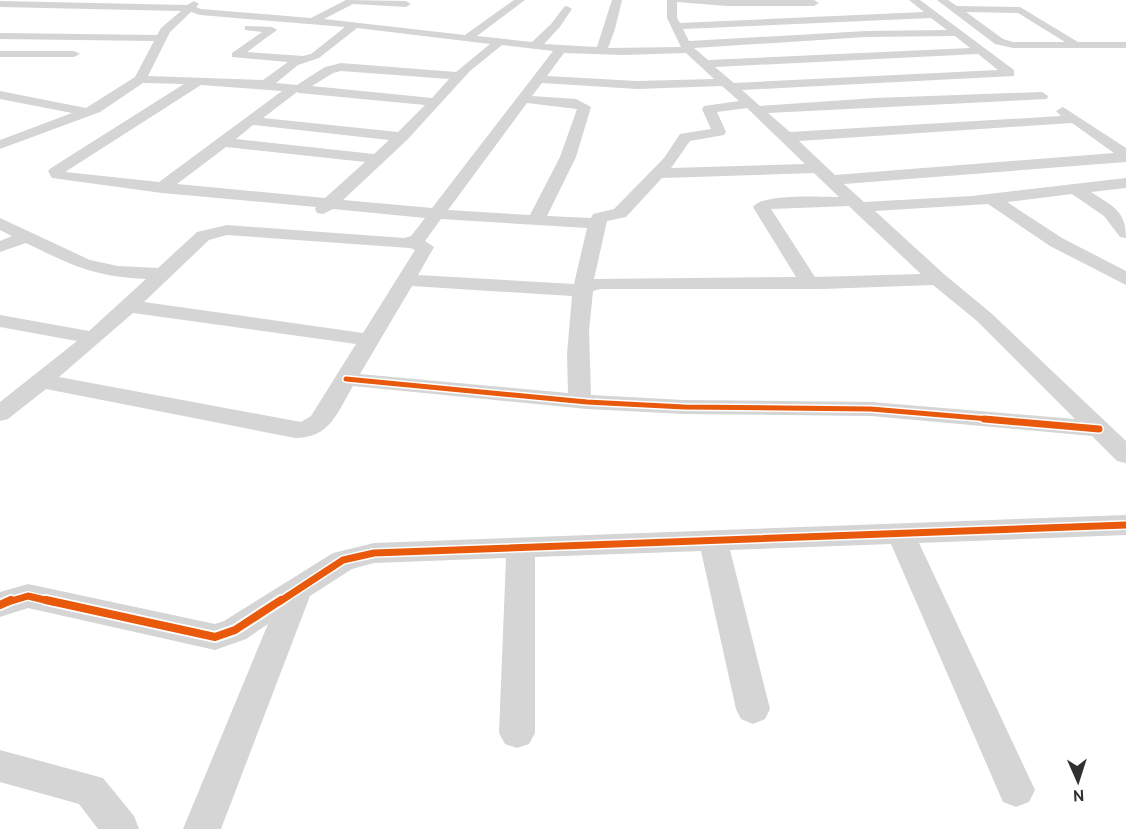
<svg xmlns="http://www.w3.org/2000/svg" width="1126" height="829" font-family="Cabin,sans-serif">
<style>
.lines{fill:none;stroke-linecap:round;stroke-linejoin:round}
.street{fill:#d5d5d5;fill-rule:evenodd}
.cycleway-far2-casing{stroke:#fff;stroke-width:8}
.cycleway-far1-casing{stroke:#fff;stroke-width:10}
.cycleway-casing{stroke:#fff;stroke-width:12}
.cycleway-far2{stroke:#e8590c;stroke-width:5}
.cycleway-far1{stroke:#e8590c;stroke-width:7}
.cycleway{stroke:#e8590c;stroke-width:8}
</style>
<rect width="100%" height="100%" fill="#fff"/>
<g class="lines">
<g class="street">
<path d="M 346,0 L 406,1 L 411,4 L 406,7 L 353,4 L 324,19 L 465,35 L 514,0 L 525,0 L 477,36 L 532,42 L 551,24 L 564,7 L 567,6 L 572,9 L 559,28 L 544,44 L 597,47 L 612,0 L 622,0 L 615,29 L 608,48 L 681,47 L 667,18 L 667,0 L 814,0 L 819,3 L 814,6 L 727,6 L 677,2 L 677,18 L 680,23 L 924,12 L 909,0 L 920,0 L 1014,70 L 1014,76 L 742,90 L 760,106 L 875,98 L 1042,92 L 1048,96 L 1047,99 L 768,113 L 790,132 L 1061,116 L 1056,111 L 1063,107 L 1126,148 L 1126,162 L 844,184 L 864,202 L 972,196 L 1126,178 L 1126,188 L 1091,192 C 1112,206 1126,210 1126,238 L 1120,237 L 1104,216 L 1072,194 L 1007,202 L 1062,238 L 1126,271 L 1126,285 L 1050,246 L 988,204 L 875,211 L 945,275 L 991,313 L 1126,441 L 1126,463 L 1117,461 L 1092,436 L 871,416 L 684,414 L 587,409 L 353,386 C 337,413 330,438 295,438 L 46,389 L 8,419 L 0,421 L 0,402 L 77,341 L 0,327 L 0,315 L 89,331 L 146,279 C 95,277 71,265 26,243 L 0,252 L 0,241 L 12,236 L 0,230 L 0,218 L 90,260 L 118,266 L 158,268 L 197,232 L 227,225 L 404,238 L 411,236 L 425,218 L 333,209 L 323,214 L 317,213 L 315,209 L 316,207 L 162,193 L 52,178 L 48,171 L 51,168 L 184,84 L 143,83 L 100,112 L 0,149 L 0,140 L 72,113 L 0,99 L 0,91 L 86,108 L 135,77 L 154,41 L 0,39 L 0,33 L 157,35 L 161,28 L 181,11 L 0,7 L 0,1 L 187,5 L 194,1 L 199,4 L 196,7 L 201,9 L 311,18 ZM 191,12 L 200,15 L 345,27 L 311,54 L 303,56 L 247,52 L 277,30 L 272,27 L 245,26 L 245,30 L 262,32 L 232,53 L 232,57 L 288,62 L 263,80 L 148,76 L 170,32 ZM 931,18 L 947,30 L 866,31 L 689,41 L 683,29 ZM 357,28 L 490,44 L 456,72 L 341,63 L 325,67 L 297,85 L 276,83 L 298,65 L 319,58 ZM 955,36 L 970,48 L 708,60 L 694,48 L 866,37 ZM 502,45 L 553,51 L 432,208 L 343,200 L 407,140 L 470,71 ZM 564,53 L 623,55 L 686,53 L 714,79 L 637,81 L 547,76 ZM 978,54 L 998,70 L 734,83 L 715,67 ZM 341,71 L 449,79 L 432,98 L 312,86 L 333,73 ZM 542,83 L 637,89 L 722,86 L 739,101 L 704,106 L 702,109 L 711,129 L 680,134 L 664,158 L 614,209 L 593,214 L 591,218 L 547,216 L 576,157 L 591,107 L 576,99 L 532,96 ZM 201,85 L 282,91 L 159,182 L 65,172 ZM 297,92 L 299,93 L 425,105 L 398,132 L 263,118 ZM 527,103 L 577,109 L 560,157 L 530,215 L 448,210 ZM 747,108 L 805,164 L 671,168 L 690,141 L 724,135 L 726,132 L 717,112 ZM 1072,123 L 1114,153 L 835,175 L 799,141 ZM 253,125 L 389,140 L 374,154 L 236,139 ZM 226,147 L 365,162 L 325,198 L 177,184 ZM 814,173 L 839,197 C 821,197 763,193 753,207 L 796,277 L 594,279 L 607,221 L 626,217 L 662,178 ZM 849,206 L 854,211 L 921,274 L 815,277 L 771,209 ZM 441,219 L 587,228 L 574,284 L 418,275 L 434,247 L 425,241 ZM 227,235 L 410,248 L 415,250 L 363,333 L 144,302 L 209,240 ZM 933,285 L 977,321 L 1075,419 L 871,402 L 684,400 L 591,395 L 589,331 L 593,291 L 600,289 L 822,289 ZM 412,286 L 572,296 L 567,354 L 568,393 L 360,374 ZM 133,313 L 356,344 L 311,416 L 301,422 L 59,377 Z"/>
<path d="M 937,0 L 948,0 L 957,6 L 1020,7 L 1078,42 L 1126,42 L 1126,48 L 1013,48 L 995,44 ZM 966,12 L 1018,13 L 1065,42 L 1013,42 L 1003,39 Z"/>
<path d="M 0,51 L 74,51 L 80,54 L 74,57 L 0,57 Z"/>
<path d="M 1126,515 L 1126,535 L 919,543 L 1035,790 L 1029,802 L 1016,807 L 1003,802 L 891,544 L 730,550 L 770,709 L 765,719 L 753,724 L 741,719 L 736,709 L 701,551 L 535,557 L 535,733 L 529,744 L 517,748 L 505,744 L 499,733 L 506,558 L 374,563 L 352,569 L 310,596 L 221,829 L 183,829 L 268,624 L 246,639 L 215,650 L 28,608 L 0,617 L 0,592 L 28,584 L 215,624 L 224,621 L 333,553 L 374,543 Z"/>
<path d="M 0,750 L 103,778 L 134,816 L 139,829 L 98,829 L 79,804 L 0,782 Z"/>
</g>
<g class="cycleway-far2-casing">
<path id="cycleway-far2" d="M 346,379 L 587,402 L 684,407 L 871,409 L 1001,420"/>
</g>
<g class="cycleway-far1-casing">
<g id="cycleway-far1">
<path d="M 984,419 L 1099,429"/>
<path d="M 8,602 L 28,596 L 53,602"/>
<path d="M 279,602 L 343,560 L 374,553 L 1126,525"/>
</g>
</g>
<g class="cycleway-casing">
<g id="cycleway">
<path d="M 46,600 L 215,637 L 235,630 L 281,600"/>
<path d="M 0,605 L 11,600"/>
</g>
</g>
<use href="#cycleway-far2" class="cycleway-far2"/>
<use href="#cycleway-far1" class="cycleway-far1"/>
<use href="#cycleway" class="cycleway"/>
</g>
<g transform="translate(1078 781) rotate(177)" stroke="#ffffff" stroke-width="4.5" paint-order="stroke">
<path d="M0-4.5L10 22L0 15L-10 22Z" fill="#313131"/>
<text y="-9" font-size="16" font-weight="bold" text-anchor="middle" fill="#313131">N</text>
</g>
</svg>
